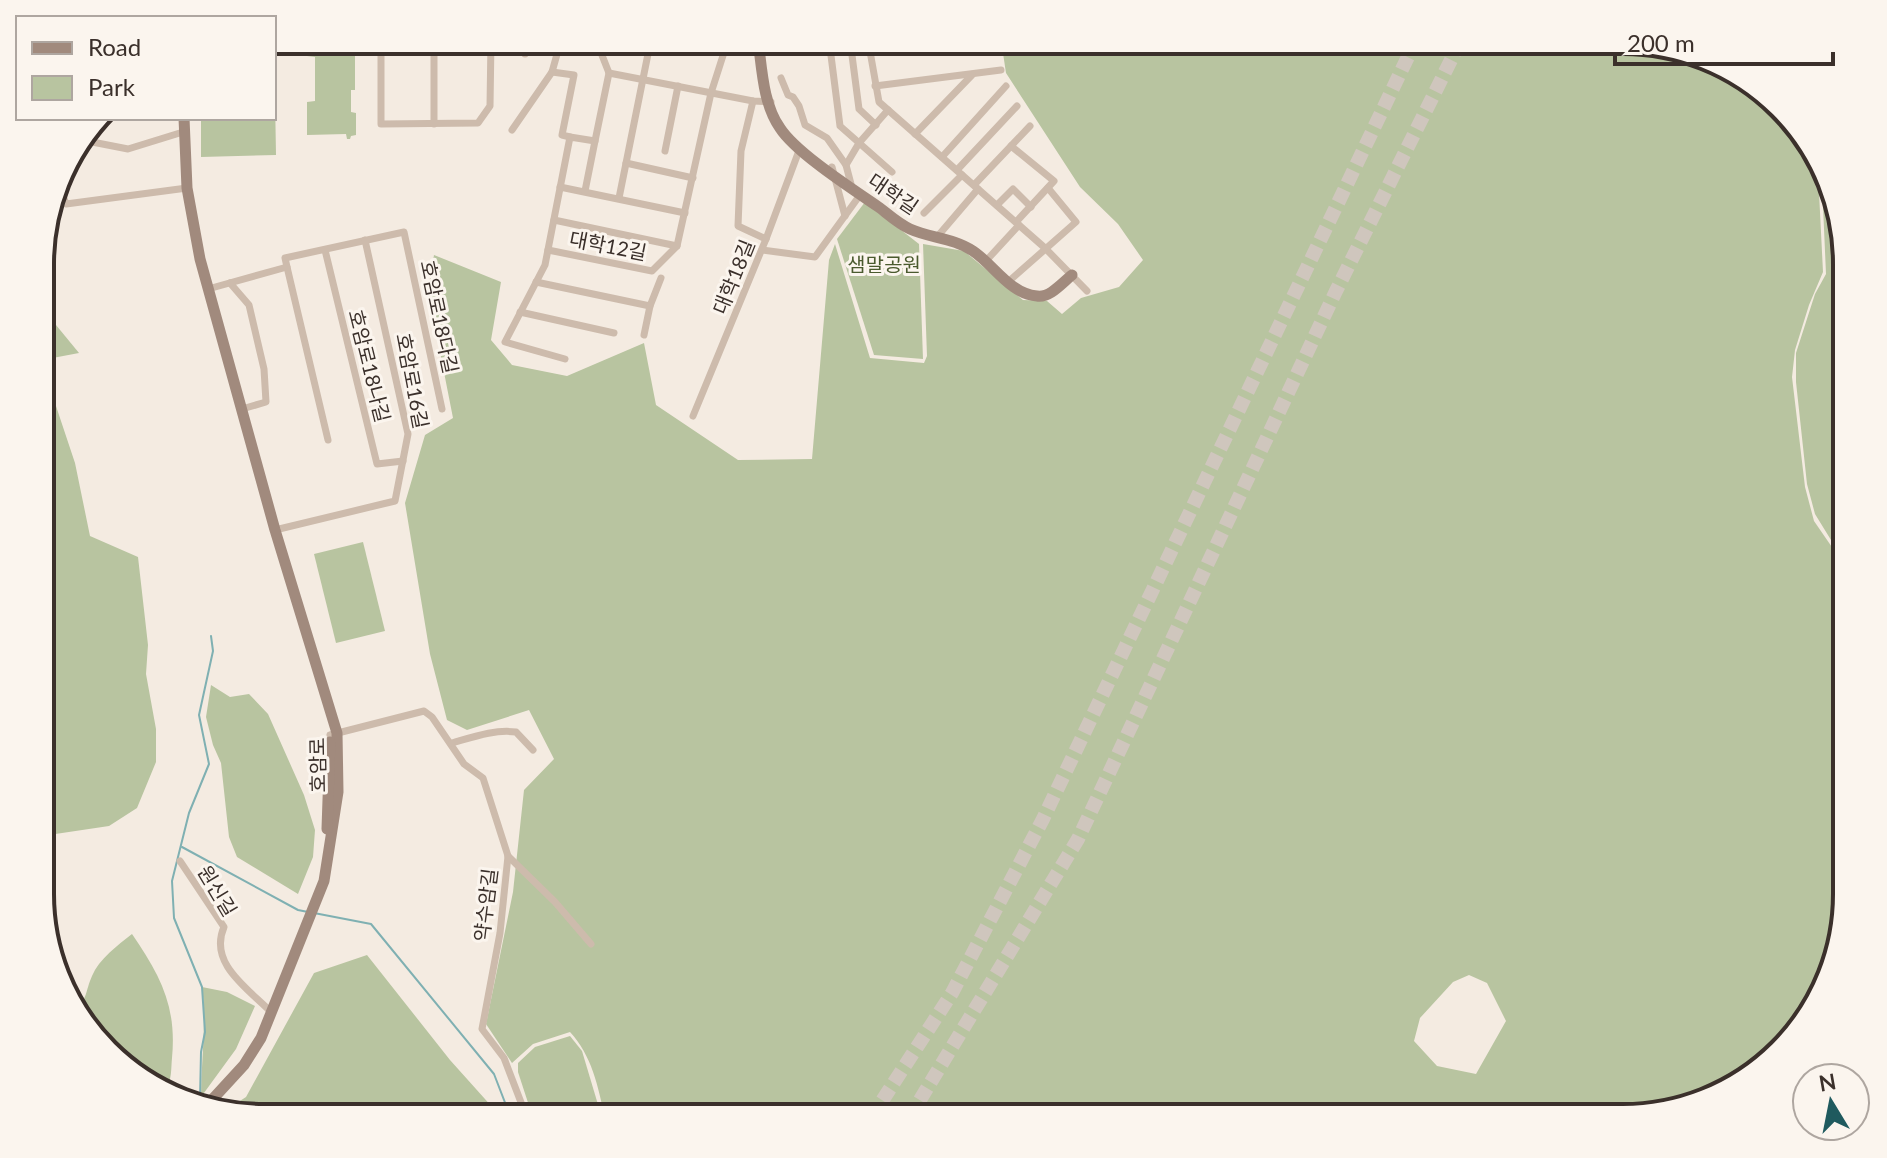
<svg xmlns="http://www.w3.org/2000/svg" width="1887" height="1158" font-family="Lato,'Noto Sans KR',sans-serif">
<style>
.green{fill:#b8c4a0;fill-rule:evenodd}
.water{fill:#7fb0b2}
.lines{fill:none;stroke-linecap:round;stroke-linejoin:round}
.stream{stroke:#7fb0b2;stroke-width:2}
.highway-tunnel{stroke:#cfc6bd;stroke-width:14;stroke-dasharray:14 7;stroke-linecap:butt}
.street{stroke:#cdbbac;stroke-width:7}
.secondary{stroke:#a18a7d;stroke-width:11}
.labels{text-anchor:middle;stroke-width:6;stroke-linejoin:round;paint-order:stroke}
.street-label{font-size:20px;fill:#3b302b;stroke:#fbf5ee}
.park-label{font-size:20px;fill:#4a5a2e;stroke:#fbf5ee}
.rim{fill:none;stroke:#3b302b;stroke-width:4}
</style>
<rect width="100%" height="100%" fill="#f4ebe1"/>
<g class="green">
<path d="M 274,40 L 276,155 L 201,157 L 201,118 L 274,118 Z"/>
<path d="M 307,40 L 355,40 L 355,90 L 351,90 L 351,112 L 356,113 L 356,135 L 351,136 L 350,139 L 347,139 L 346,134 L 307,135 L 307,102 L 315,101 L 315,57 L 307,56 Z"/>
<path d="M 1001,40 L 1623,40 L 1747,78 L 1817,152 L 1823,272 L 1809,305 L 1795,350 L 1792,377 L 1805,487 L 1814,521 L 1847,569 L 1847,702 L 1842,719 L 1847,733 L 1847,813 L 1833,838 L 1847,873 L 1847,908 L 1809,1018 L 1735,1088 L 1637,1118 L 605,1118 C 598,1086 592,1056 570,1032 L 533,1044 L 512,1063 L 486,1024 L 513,892 L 524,790 L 554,759 L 529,710 L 467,730 L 447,720 L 430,654 L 405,503 L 425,435 L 453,418 L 428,291 L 434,255 L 501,282 L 491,340 L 512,365 L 567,376 L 644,343 L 656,405 L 738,460 L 812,459 L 829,260 L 835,244 L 870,358 L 924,363 L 927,356 L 923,244 L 964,251 L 1023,300 L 1047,301 L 1062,314 L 1081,298 L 1119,287 L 1143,260 L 1118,224 L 1080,187 L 1006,73 ZM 1469,975 L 1487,983 L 1506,1021 L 1476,1074 L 1437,1066 L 1414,1041 L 1420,1018 L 1453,982 Z"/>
<path d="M 1822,183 L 1846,249 L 1847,566 L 1815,514 L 1807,484 L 1796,382 L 1796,353 L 1815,294 L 1826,274 Z"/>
<path d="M 865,202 L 919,244 L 923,359 L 874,355 L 837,239 Z"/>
<path d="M 42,308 L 79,353 L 42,360 Z"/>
<path d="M 42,364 L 75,463 L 90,536 L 138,557 L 148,645 L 146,674 L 156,729 L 156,762 L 137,808 L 109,826 L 42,836 Z"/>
<path d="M 363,542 L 385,631 L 336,643 L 314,554 Z"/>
<path d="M 211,685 L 230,697 L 249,694 L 268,714 L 304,795 L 315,830 L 313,857 L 298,894 L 237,857 L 229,837 L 221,763 L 213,745 L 206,717 Z"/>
<path d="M 132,934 C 160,975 177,1006 172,1058 C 171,1068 172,1080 166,1089 L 140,1080 L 78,1018 L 75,1011 C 88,998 85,992 92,976 C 99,959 118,945 132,934 Z"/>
<path d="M 367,955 L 450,1060 L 502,1118 L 264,1118 L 229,1108 L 246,1097 L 314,973 Z"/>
<path d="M 202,987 L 227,992 L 255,1006 L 236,1049 L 201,1097 C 201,1060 207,1024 202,987 Z"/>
<path d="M 570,1036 L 582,1051 L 602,1118 L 533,1118 L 518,1072 L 518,1063 L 535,1047 Z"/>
</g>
<path class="water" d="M 1841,810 L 1847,813 L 1847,873 L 1833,838 L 1835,811 Z"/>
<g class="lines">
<g class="stream">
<path d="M 1813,148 L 1833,204"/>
<path d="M 1847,692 C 1840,716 1838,737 1847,761"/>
<path d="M 182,847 L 298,910 L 308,912"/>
<path d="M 314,913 L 371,924 L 494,1074 L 511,1118"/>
<path d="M 200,1099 L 201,1052 L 205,1032 L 202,987 L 174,918 L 172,881 L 189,813 L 209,764 L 199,715 L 213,651 L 211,636"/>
</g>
<g class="highway-tunnel">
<path d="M 871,1118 L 952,993 L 1043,819 L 1416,40"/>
<path d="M 909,1118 L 1078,839 L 1336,291 L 1461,40"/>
</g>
<g class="street">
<path d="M 381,40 L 381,124 L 478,123 L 490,106 L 491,40"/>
<path d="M 434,40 L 434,124"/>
<path d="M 525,40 L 525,54"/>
<path d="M 596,40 L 609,73"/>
<path d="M 829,40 L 840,126 L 892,172"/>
<path d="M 850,40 L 859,109 L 876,125"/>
<path d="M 868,40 L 879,102 L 1045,248 L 1087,291"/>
<path d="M 552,72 L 574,75 L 562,135 L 570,137"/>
<path d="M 781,78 L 788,95 L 793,97 L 799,106 L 805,125 L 827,138 L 846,165"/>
<path d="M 875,86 L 1001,70"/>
<path d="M 753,101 L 741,151 L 738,226 L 766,239"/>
<path d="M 512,130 L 552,72 L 561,40"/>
<path d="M 915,134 L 972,75"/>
<path d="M 82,140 L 128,149 L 183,132"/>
<path d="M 1011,146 L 1054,181 L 1016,222"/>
<path d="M 665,151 L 678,86"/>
<path d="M 942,157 L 1006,86"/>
<path d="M 626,163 L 693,178"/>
<path d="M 832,167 L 845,216"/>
<path d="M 957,170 L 1017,106"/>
<path d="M 59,179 L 61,191 L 66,204 L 187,188"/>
<path d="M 974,185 L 1030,126"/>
<path d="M 560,187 L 685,213"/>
<path d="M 852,188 L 846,165 L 859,143 L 888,110"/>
<path d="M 585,191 L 595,141"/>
<path d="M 619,198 L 650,44 L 649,40"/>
<path d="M 997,205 L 1013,189 L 1031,207"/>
<path d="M 924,213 L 962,175"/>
<path d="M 554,220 L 677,246"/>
<path d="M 937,237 L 978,189"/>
<path d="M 325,250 L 377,464 L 403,461"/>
<path d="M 548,250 L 652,271 L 677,246 L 711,93 L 728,40"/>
<path d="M 762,250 L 815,257 L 860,195"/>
<path d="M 985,262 L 1019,225"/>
<path d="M 287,267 L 328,440"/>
<path d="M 536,282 L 650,306"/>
<path d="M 1008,282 L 1076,222 L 1048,188"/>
<path d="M 230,283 L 249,305 L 264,369 L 266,402 L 242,409"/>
<path d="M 208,289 L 287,267 L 285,258 L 404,232 L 442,409"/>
<path d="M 520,312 L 614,333"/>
<path d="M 644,335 L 650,306 L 661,278"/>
<path d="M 565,359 L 505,342 L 545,265 L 570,137 L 595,141 L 609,73 L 753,101 L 771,102"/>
<path d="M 693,416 L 766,239 L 800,148"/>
<path d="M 275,530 L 395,501 L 408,434 L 365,240"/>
<path d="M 330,735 L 424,711 L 432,717 L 464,764 L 483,778 L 508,856 L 500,933 L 482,1029 L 504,1058 L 527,1118"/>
<path d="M 452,743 C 473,737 495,729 516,732 L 533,750"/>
<path d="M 508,856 L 555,902 L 591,944"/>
<path d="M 180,861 L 224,927 C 208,964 249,989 272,1013"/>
</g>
<g class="secondary">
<path d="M 758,40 C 762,69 763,104 780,128 C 796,153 854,190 880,208 C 889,215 899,224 910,229 C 930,238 954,238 973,251 C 994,265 1010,294 1037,296 C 1050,298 1062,283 1072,275"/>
<path d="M 184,118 L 187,188 L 200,259 L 275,530 L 337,733 L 338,792 L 324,881 L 261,1038 L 244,1065 L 210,1102"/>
<path d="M 327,829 L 330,742"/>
</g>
</g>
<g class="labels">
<g class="street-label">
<text transform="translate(893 194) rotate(34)" y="7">대학길</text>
<text transform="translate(608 246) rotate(11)" y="7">대학12길</text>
<text transform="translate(734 277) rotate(-68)" y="7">대학18길</text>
<text transform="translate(439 317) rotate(78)" y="7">호암로18다길</text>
<text transform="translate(369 366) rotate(76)" y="7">호암로18나길</text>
<text transform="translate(412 381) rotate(79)" y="7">호암로16길</text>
<text transform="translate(318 765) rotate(-91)" y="7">호암로</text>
<text transform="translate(217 891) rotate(59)" y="7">원신길</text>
<text transform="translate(486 905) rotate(-83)" y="7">약수암길</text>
</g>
<g class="park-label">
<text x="884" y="272">샘말공원</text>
</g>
</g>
<path d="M0 0H1887V1158H0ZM264 54H1623A210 210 0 0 1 1833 264V894A210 210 0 0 1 1623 1104H264A210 210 0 0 1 54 894V264A210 210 0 0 1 264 54Z" fill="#fbf5ee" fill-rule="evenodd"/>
<path class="rim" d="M264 54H1623A210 210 0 0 1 1833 264V894A210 210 0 0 1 1623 1104H264A210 210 0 0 1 54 894V264A210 210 0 0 1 264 54Z"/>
<rect x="16" y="16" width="260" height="104" fill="#fbf5ee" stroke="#aea6a0" stroke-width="2"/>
<rect x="32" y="42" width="40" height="12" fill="#a18a7d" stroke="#aea6a0" stroke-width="2"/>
<text x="88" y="56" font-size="24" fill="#3b302b">Road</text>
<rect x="32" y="76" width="40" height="24" fill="#b8c4a0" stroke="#aea6a0" stroke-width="2"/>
<text x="88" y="96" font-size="24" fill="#3b302b">Park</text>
<g transform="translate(1831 1102) rotate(350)"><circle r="38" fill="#fbf5ee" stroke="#aea6a0" stroke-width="2"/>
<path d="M0-6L14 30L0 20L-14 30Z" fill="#1f5a5e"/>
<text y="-12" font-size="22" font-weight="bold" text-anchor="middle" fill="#3b302b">N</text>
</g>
<path d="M1615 52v12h218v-12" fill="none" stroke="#3b302b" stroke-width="4"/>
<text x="1627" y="52" font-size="24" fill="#3b302b" stroke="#fbf5ee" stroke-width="6" paint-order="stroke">200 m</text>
</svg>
